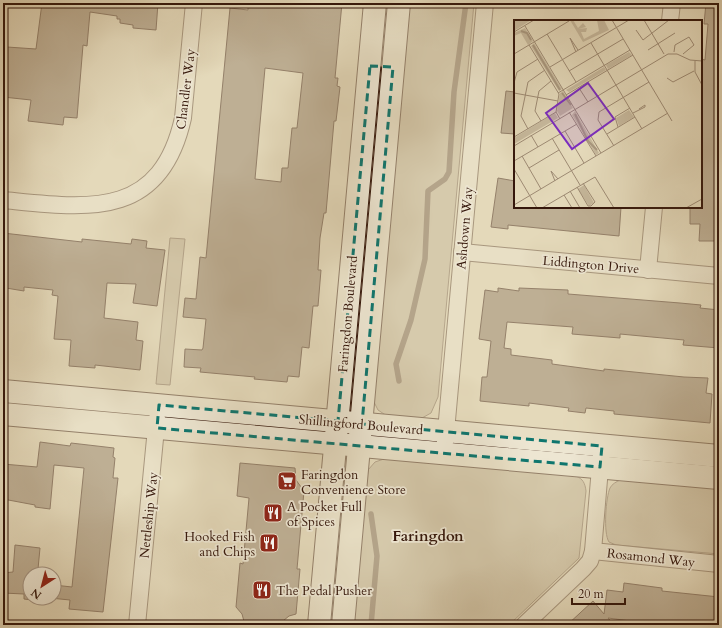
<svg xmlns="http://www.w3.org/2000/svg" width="722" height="628" font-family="Cardo,serif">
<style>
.green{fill:#c6b89c;stroke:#7e6854}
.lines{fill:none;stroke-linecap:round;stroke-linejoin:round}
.stream{stroke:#7a6450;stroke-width:5.5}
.building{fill:#907c66;stroke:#35170b;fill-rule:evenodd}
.street-casing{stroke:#614837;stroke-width:18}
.secondary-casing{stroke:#35170b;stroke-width:24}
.street{stroke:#ede6d2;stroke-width:16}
.secondary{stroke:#ede6d2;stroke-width:22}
.marked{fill:none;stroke:#0f766e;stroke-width:3;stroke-dasharray:8 5;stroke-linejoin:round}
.labels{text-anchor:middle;stroke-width:3.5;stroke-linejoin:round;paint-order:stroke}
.street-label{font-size:13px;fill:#35170b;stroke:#ede6d2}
.poi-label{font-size:13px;fill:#35170b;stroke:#ede6d2;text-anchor:start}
.quarter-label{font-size:15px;font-weight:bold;fill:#35170b;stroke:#ede6d2}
.inset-river{fill:none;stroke:#a8977e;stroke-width:2}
.inset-road{fill:none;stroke:#9e8b74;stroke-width:1}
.view{fill:#7b2cbf;fill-opacity:0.15;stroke:#7b2cbf;stroke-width:2}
.inset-edge{fill:none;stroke:#35170b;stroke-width:2}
</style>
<rect width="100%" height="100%" fill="#e4d9ba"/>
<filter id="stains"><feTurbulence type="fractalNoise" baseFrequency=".005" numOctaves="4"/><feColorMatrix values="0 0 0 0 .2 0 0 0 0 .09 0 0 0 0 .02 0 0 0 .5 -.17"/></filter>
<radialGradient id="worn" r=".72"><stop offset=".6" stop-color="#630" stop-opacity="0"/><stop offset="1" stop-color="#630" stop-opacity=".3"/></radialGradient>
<g class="green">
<path d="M 408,3 L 474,3 L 438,397 L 431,413 L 422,418 L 387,416 L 378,410 L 373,400 Z"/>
<path d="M 170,238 L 185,239 L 170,385 L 156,384 Z"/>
<path d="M 387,458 L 576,476 C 583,479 585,483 586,491 L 579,558 L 509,625 L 351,625 L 368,470 L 375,462 Z"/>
<path d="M 620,480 L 719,488 L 719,554 L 616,545 L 609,542 C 603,533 606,497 610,488 C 612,484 616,482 620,480 Z"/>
</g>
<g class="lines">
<g class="stream">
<path d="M 399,381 L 396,364 L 411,320 L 425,259 L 428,191 L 445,179 L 449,172 L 454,92 L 466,3"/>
<path d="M 371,625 L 377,556 L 371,514"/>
</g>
</g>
<g class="building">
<path d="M 42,3 L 158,3 L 156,30 L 133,28 L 133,25 L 120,23 L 120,19 L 117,19 L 117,16 L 90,12 L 87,46 L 83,45 L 77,118 L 64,117 L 63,125 L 28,121 L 31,100 L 3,97 L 3,54 L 6,54 L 7,47 L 36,49 Z"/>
<path d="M 248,3 L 342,3 L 335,78 L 338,78 L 337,86 L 340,87 L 336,121 L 334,121 L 326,213 L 324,213 L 320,238 L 318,270 L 321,270 L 318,306 L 313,306 L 309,348 L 302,347 L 299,377 L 288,376 L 287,382 L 254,379 L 255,377 L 200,372 L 201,368 L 184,367 L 185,349 L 202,350 L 203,348 L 206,319 L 183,317 L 185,298 L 196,299 L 200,257 L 206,258 L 230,8 L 248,10 ZM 265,68 L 303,73 L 297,128 L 292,128 L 288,168 L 282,168 L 281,182 L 255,179 Z"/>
<path d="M 706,3 L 719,3 L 719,241 L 699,241 L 700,224 L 690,224 L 690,207 L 701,207 L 701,59 L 705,60 L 708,24 L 704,24 Z"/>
<path d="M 506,91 L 515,92 L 515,134 L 501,133 Z"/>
<path d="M 498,178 L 515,181 L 515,207 L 621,207 L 619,236 L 508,225 L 508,229 L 491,227 Z"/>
<path d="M 3,233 L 82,242 L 82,239 L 131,244 L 132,239 L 147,241 L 146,248 L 165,250 L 157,306 L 133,303 L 136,284 L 107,283 L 104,318 L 138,322 L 136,340 L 143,341 L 140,370 L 95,365 L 95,368 L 69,366 L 71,340 L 54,339 L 58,296 L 52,295 L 53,290 L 24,287 L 24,291 L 6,288 L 7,278 L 3,278 Z"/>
<path d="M 498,288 L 519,291 L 519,288 L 568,290 L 568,294 L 680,303 L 701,305 L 700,308 L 719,310 L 719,348 L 683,345 L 684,340 L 620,334 L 620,338 L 572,334 L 573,327 L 507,322 L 504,348 L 511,349 L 511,355 L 552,360 L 552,364 L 604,371 L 604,369 L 684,377 L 708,378 L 706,393 L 712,394 L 710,423 L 614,414 L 614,411 L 586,408 L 585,413 L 568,411 L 569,408 L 529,403 L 529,406 L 480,401 L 482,377 L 487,377 L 491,341 L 479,339 L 485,290 L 498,292 Z"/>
<path d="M 40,442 L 70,446 L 71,443 L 114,448 L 113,457 L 115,458 L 113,478 L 118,478 L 103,612 L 69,609 L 70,600 L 50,598 L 54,598 L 54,585 L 72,587 L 84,468 L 54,465 L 50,509 L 35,507 L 35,505 L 3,499 L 3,464 L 37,467 Z"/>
<path d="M 240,463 L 295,468 L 296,480 L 304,491 L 297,569 L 300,569 L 296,614 L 289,616 L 278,625 L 245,625 L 242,614 L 236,607 L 240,563 L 243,564 L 249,498 L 237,496 Z"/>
<path d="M 15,545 L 40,548 L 38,569 L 43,569 L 43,574 L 30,574 L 30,598 L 40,598 L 40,601 L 24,599 L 24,594 L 3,593 L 3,573 L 13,572 Z"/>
<path d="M 624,583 L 662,588 L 662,591 L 719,597 L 719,625 L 660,625 L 608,618 L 614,625 L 567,625 L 593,601 L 604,614 L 607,590 L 623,592 Z"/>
</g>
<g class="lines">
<g class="street-casing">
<g id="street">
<path d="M 670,21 L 672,3"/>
<path d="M 3,200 C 86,208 160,221 183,118 L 194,3"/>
<path d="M 462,252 L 719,276"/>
<path d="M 648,270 L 654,207"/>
<path d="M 445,442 L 485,3"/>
<path d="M 601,456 L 593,551 L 719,564"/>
<path d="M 137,625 L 157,418"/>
<path d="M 524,625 L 583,569 L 590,561 L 593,551"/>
</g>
</g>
<g class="secondary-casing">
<g id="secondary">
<path d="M 3,391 L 719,456"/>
<path d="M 3,414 L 719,478"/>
<path d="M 319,625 L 375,3"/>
<path d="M 343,625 L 399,3"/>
</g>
</g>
<use href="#street" class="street"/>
<use href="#secondary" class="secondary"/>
</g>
<path d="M0 0H722V628H0ZM 370,66 L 393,67 L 362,424 L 602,446 L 600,467 L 157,428 L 159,405 L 338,421 Z" fill="#e4d9ba" fill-opacity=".55" fill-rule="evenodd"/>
<path class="marked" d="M 370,66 L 393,67 L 362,424 L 602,446 L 600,467 L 157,428 L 159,405 L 338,421 Z"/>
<defs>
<g id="supermarket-square" transform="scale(1)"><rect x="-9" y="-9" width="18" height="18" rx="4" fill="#8f2418" stroke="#ede6d2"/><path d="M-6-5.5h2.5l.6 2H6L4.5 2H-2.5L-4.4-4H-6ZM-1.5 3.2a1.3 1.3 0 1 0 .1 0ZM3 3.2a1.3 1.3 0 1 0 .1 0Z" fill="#fff"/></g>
<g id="restaurant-square" transform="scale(1)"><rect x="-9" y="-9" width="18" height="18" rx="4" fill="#8f2418" stroke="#ede6d2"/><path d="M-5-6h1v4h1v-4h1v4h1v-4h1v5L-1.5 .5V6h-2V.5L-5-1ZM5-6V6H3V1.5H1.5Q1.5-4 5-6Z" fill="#fff"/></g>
</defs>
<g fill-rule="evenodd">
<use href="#supermarket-square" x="287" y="481"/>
<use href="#restaurant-square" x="273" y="513"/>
<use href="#restaurant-square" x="269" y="543"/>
<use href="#restaurant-square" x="262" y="590"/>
</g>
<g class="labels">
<g class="street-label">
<text transform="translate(185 89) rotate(-83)" y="5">Chandler Way</text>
<text transform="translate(464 228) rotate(-85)" y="5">Ashdown Way</text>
<text transform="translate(591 264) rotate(5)" y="5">Liddington Drive</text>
<text transform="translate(347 314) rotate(-85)" y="5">Faringdon Boulevard</text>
<text transform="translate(361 424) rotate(5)" y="5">Shillingford Boulevard</text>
<text transform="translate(148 515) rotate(-84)" y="5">Nettleship Way</text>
<text transform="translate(651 557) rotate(6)" y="5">Rosamond Way</text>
</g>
<g class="poi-label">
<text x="301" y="479">Faringdon<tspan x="301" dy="15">Convenience Store</tspan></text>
<text x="287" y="511">A Pocket Full<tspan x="287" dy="15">of Spices</tspan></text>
<text x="255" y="541" text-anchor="end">Hooked Fish<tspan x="255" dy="15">and Chips</tspan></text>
<text x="276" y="595">The Pedal Pusher</text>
</g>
<g class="quarter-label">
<text x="428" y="541">Faringdon</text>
</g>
</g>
<g transform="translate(514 20)">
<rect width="188" height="188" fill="#e4d9ba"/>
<path d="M 0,0 L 17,0 L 0,11 ZM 56,0 L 59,0 L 64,8 L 69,3 L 72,7 L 64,9 L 73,8 L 72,12 L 67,12 L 70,19 L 85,11 L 83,0 L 90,0 L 95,10 L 69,22 ZM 11,8 L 19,21 L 14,25 L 7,13 L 0,16 L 0,13 ZM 20,23 L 48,69 L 45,71 L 17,26 ZM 115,32 L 118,35 L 94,49 L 92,45 ZM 90,47 L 92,50 L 55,72 L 52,70 ZM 49,71 L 59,88 L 46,96 L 43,91 L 46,73 ZM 115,90 L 120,97 L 105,106 L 102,98 ZM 61,91 L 85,133 L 82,135 L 58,95 ZM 41,93 L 44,98 L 0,124 L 0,118 ZM 70,165 L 80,183 L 75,186 L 64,169 Z" fill="#c6b89c"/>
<path class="inset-river" d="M 7,11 L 13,13 L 17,20M 19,25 L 46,70M 48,73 L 57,85M 61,94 L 74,121 L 83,130"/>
<path class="inset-road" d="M 98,0 L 158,101M 130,0 L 150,34M 11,6 L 87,133M 122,10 L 129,20 L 155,0M 0,12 L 20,0M 33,14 L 62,62M 77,23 L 128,109M 15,25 L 45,74 L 42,92M 134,30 L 161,13M 62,32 L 56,18 L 64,30M 160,32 L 161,25 L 175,17 L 180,25 L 169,34M 0,34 L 55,1M 181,41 L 181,52 L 188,65M 36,47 L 115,0M 55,51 L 109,19M 153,58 L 159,62 L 180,51M 0,63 L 3,52 L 24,39M 65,68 L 74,82M 0,73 L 44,81M 44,73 L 116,30M 52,75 L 119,35M 55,92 L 82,136M 119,93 L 131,87 L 131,85 L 125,89M 27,101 L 21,91 L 25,71 L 37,61M 104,107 L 101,97 L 116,88M 14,109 L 7,96 L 14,62 L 31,50M 51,111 L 70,143M 93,114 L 121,97M 17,115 L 24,127M 0,117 L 42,92 L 46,99M 38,118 L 66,165M 0,126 L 154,34 L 163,34 L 176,40 L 188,41M 100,126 L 84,100 L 85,92 L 135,62M 8,136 L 27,169M 0,141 L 63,104M 15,148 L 45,130M 0,149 L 23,188M 41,161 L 37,151 L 44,159M 63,167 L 74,186 L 77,186 L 81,182 L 69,163M 56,171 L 66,188M 50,175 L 58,188M 0,185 L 154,93M 28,188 L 81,157 L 100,188M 172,188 L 188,179"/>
<path class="view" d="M 74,63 L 100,99 L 58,129 L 32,93 Z"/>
<rect width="188" height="188" class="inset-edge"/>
</g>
<rect width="722" height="628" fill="none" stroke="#e4d9ba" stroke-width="16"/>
<rect x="4" y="4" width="714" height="620" fill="none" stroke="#35170b" stroke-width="2"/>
<rect x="8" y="8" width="706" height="612" fill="none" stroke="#35170b"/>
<g transform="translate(42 586) rotate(216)"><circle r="19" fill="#ede6d2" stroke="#a39382"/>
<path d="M0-3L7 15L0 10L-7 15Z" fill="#8f2418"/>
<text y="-6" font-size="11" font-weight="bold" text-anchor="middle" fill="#35170b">N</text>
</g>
<path d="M572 598v6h53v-6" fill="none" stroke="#35170b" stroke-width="2"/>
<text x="578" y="598" font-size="12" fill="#35170b" stroke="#ede6d2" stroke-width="3" paint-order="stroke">20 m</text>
<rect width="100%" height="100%" filter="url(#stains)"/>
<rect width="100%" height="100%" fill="url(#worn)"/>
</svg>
